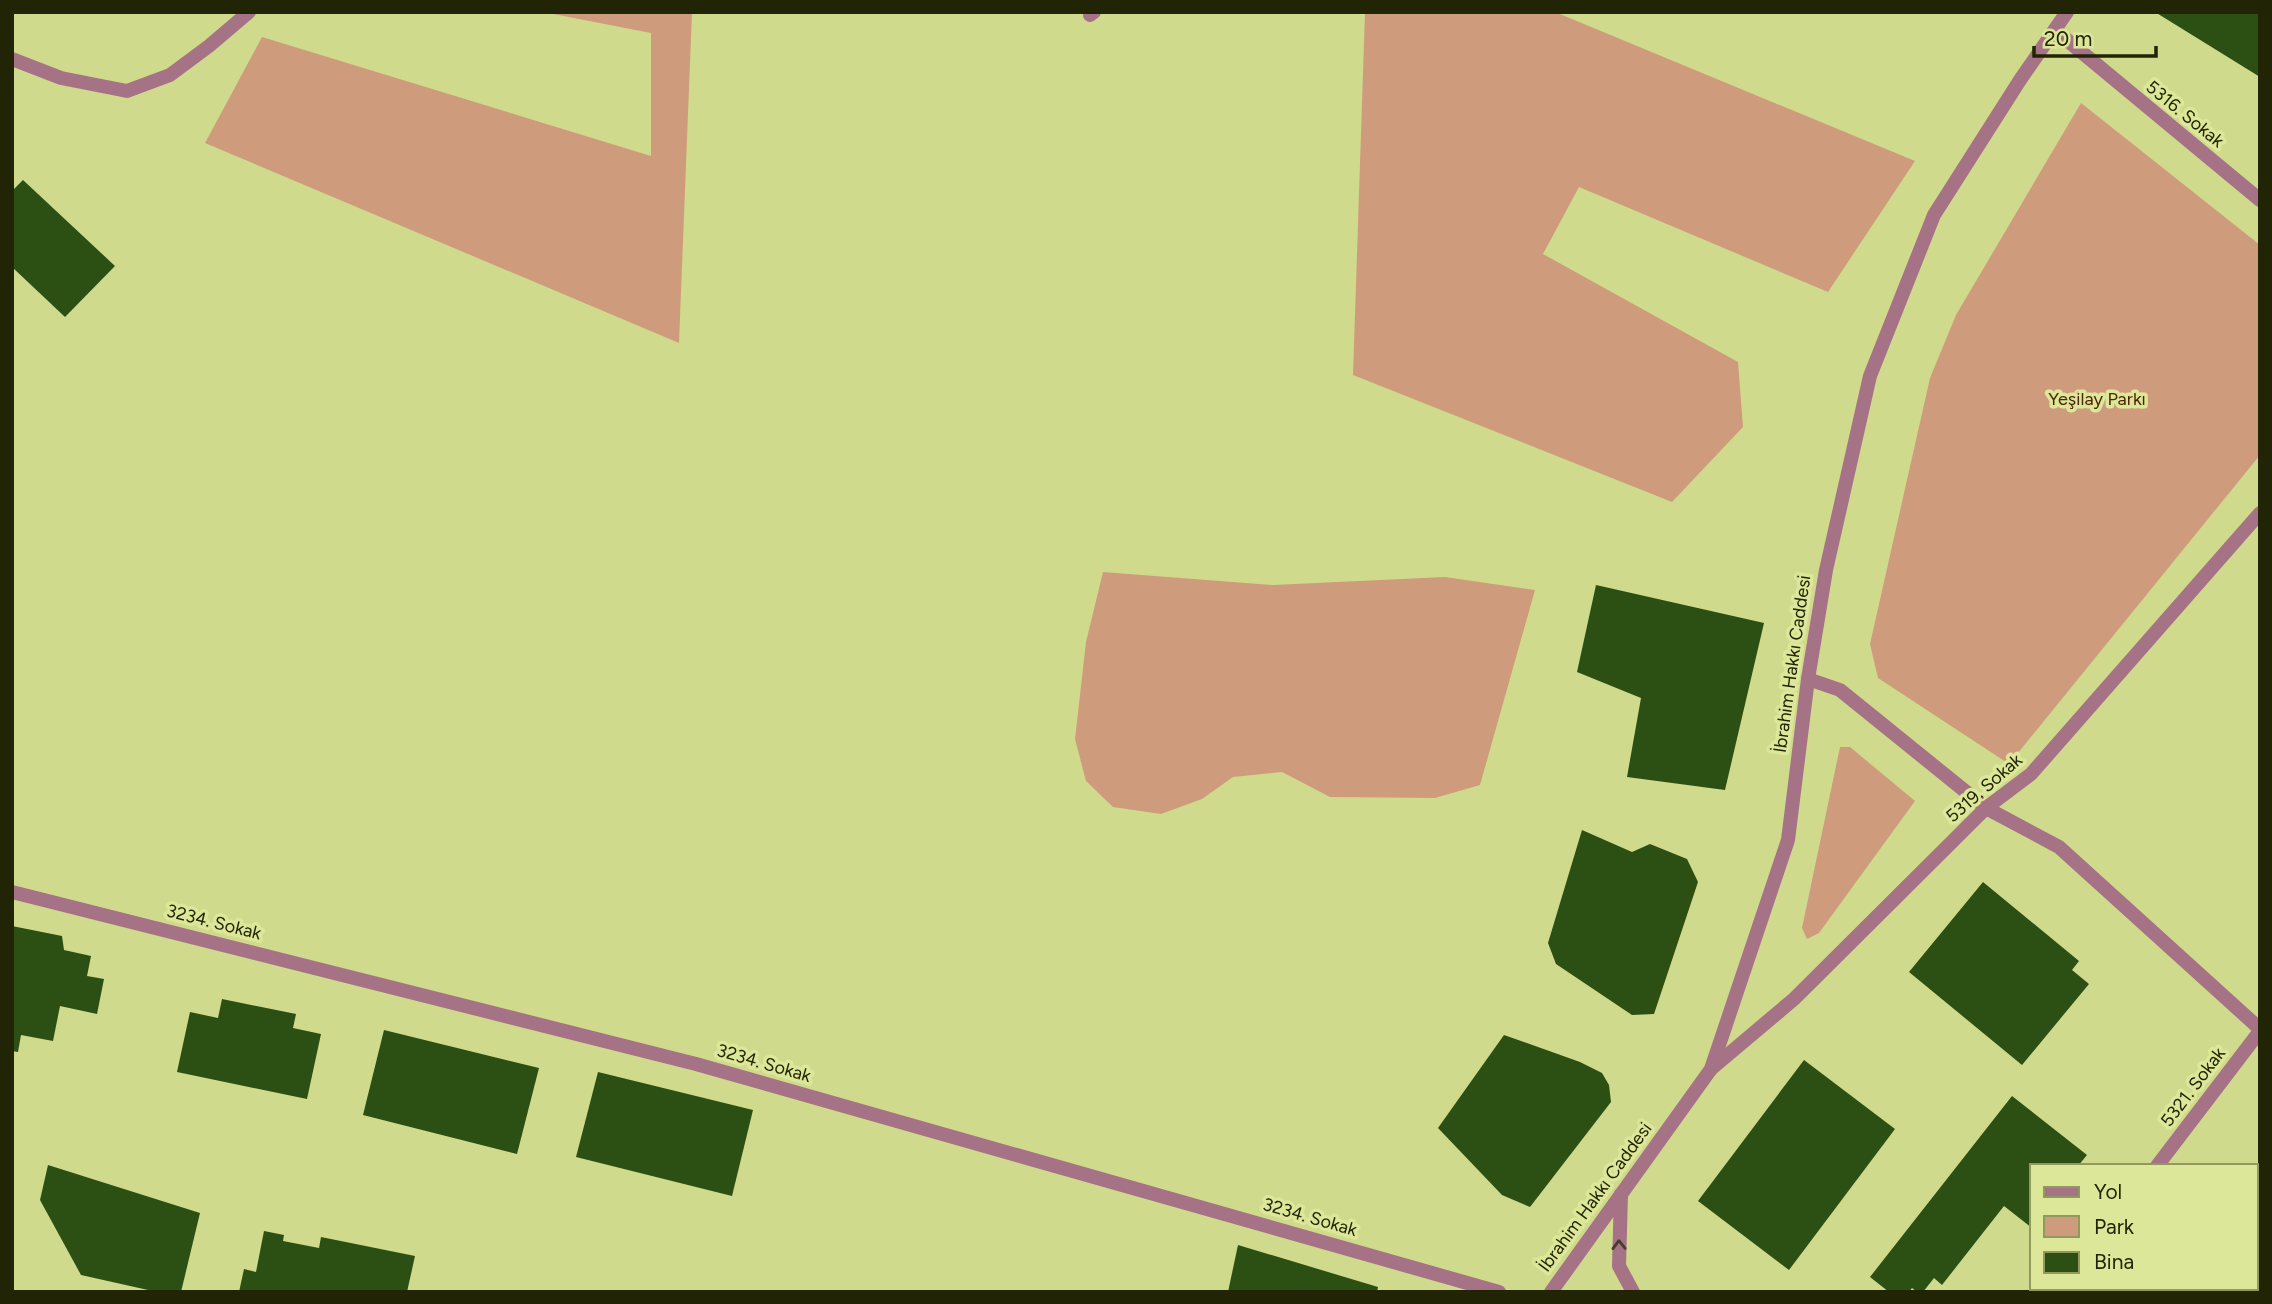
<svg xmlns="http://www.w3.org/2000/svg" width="2272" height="1304" font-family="Figtree,sans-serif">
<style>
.green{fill:#ce9c7c}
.building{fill:#2c4f13}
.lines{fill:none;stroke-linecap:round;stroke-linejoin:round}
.service{stroke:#a67286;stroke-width:14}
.minor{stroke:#a67286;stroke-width:14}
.tertiary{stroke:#a67286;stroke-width:14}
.oneway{stroke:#4a3c2c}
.labels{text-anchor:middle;stroke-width:7;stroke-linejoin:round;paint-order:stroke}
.street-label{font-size:18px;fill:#222505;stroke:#dde799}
.park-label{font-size:18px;fill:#4d2402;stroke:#dde799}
</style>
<rect width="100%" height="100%" fill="#d0da8c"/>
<g class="green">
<path d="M 543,12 L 692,12 L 679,343 L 205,143 L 262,37 L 651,156 L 651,33 Z"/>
<path d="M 1365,12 L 1555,12 L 1915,161 L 1828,292 L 1579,187 L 1543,254 L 1738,362 L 1743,427 L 1672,502 L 1353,375 Z"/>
<path d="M 2081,103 L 2260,245 L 2260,455 L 2009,764 L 1878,678 L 1870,644 L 1930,378 L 1956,315 Z"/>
<path d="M 1103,572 L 1273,585 L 1445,577 L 1535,590 L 1480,785 L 1435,798 L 1330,797 L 1282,772 L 1233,777 L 1202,799 L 1161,814 L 1113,807 L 1086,781 L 1075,739 L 1086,642 Z"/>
<path d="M 1840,747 L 1850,747 L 1915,801 L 1819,933 L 1807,939 L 1802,928 Z"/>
</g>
<g class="building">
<path d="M 2155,12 L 2260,12 L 2260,77 Z"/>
<path d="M 23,180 L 115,266 L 65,317 L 12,267 L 12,191 Z"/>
<path d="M 1596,585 L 1764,623 L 1725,790 L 1627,777 L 1641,698 L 1577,672 Z"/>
<path d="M 1582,830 L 1632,852 L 1650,844 L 1687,859 L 1698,882 L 1654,1014 L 1632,1015 L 1556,964 L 1548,943 Z"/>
<path d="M 1983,882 L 2079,961 L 2072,970 L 2089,984 L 2022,1065 L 1909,972 Z"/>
<path d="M 12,926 L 62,936 L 64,950 L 91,956 L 87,976 L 104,979 L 97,1014 L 60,1006 L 53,1041 L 21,1035 L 18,1052 L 12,1051 Z"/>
<path d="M 222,999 L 296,1014 L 293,1028 L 321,1034 L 307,1099 L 177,1072 L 190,1012 L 218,1018 Z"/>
<path d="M 384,1030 L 539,1068 L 517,1154 L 363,1115 Z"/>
<path d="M 1504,1035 L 1580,1062 L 1602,1073 L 1609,1085 L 1611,1102 L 1530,1207 L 1502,1195 L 1438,1128 Z"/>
<path d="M 1804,1060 L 1895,1129 L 1789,1270 L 1698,1201 Z"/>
<path d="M 598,1072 L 753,1110 L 732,1196 L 576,1157 Z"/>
<path d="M 2012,1096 L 2087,1155 L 2078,1166 L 2032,1166 L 2032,1228 L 2004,1206 L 1942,1285 L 1934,1278 L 1923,1292 L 1917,1292 L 1912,1288 L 1909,1292 L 1889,1292 L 1870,1277 Z"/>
<path d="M 48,1165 L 200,1213 L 181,1292 L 157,1292 L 81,1275 L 40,1200 Z"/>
<path d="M 264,1231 L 284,1235 L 283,1241 L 319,1248 L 321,1237 L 415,1256 L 407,1292 L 239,1292 L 244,1269 L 256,1272 Z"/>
<path d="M 1238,1245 L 1378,1287 L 1377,1292 L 1228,1292 Z"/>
<path d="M 2256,1263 L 2260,1263 L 2260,1292 L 2153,1292 L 2154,1288 L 2256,1288 Z"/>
</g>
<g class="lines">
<g class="service">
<path d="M 1090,15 L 1094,12"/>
<path d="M 12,59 L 61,78 L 127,91 L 170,75 L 209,46 L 249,12"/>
</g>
<g class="minor">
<path d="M 2055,30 L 2260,200"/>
<path d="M 1808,679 L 1840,690 L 1986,808 L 2059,847 L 2260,1029"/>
<path d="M 12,892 L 696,1064 L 1499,1292"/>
<path d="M 1711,1069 L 1794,999 L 1986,808 L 2031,774 L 2260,513"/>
<path d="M 2157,1166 L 2260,1031"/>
<path d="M 1621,1194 L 1619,1266 L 1633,1292"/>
<path d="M 2061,1292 L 2064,1288"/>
</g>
<path class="tertiary" d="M 1551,1292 L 1711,1069 L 1788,840 L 1808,679 L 1826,570 L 1870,376 L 1934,215 L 2020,80 L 2067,12"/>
</g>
<defs><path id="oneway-chevron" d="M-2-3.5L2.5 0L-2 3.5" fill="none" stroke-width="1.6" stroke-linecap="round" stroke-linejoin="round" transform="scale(1.75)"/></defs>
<use class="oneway" href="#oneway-chevron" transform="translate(1619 1245) rotate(-91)"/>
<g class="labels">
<g class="street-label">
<text transform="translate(2185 114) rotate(39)" y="6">5316. Sokak</text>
<text transform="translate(1792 664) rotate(-82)" y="6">İbrahim Hakkı Caddesi</text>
<text transform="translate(1984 788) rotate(-41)" y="6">5319. Sokak</text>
<text transform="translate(214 922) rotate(14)" y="6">3234. Sokak</text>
<text transform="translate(764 1063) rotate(16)" y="6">3234. Sokak</text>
<text transform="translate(2193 1087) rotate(-53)" y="6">5321. Sokak</text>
<text transform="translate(1595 1197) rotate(-54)" y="6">İbrahim Hakkı Caddesi</text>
<text transform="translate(1310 1217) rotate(16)" y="6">3234. Sokak</text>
</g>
<g class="park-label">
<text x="2097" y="405">Yeşilay Parkı</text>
</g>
</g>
<rect width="2272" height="1304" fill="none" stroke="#222505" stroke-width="28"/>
<rect x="2030" y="1164" width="228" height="126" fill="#dde799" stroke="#92995e" stroke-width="2"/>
<rect x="2044" y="1187" width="35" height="10" fill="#a67286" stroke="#92995e" stroke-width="2"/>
<text x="2094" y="1199" font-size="21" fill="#222505">Yol</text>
<rect x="2044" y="1216" width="35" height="21" fill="#ce9c7c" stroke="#92995e" stroke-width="2"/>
<text x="2094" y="1234" font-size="21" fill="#222505">Park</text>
<rect x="2044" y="1252" width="35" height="21" fill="#2c4f13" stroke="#92995e" stroke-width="2"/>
<text x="2094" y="1269" font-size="21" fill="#222505">Bina</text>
<path d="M2034 46v10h122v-10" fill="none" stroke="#222505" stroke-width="3.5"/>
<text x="2044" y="46" font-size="21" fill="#222505" stroke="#dde799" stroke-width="5" paint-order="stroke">20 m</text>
</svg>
